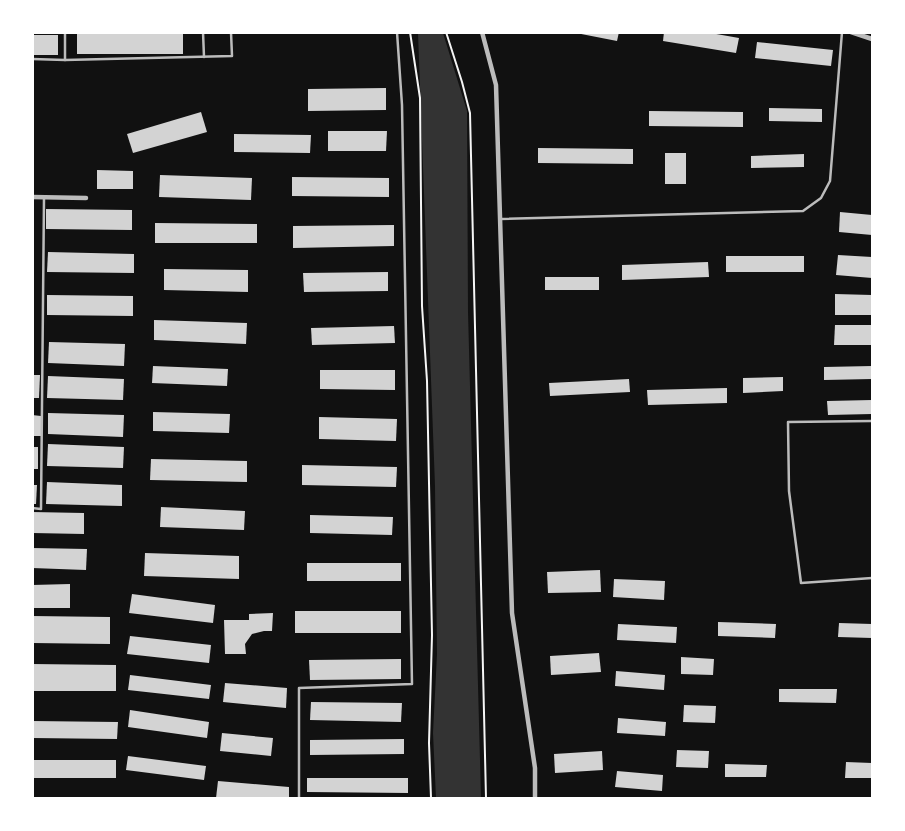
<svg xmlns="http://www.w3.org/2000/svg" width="905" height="831" font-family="Karla,sans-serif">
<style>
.water{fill:#333}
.building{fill:#d3d3d3}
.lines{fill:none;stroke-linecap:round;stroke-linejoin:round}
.path{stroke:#f5f5f5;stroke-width:2}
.service{stroke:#bcbcbc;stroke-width:2.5}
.minor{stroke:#bcbcbc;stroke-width:4.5}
</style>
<rect width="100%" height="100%" fill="#111"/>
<path class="water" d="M 418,33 L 443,33 L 467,111 L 468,312 L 481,798 L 436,798 L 433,733 L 437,654 L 435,486 Z"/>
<g class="building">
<rect x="77" y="32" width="106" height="22"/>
<path d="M 571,32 L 619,32 L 617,41 Z"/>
<path d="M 664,32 L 705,32 L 739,38 L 736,53 L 663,41 Z"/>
<rect x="32" y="35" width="26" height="20"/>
<path d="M 757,42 L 833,50 L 831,66 L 755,58 Z"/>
<path d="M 386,88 L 386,110 L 308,111 L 308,89 Z"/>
<path d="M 769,108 L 822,109 L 822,122 L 769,121 Z"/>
<path d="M 649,111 L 743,112 L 743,127 L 649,126 Z"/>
<path d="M 201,112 L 207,132 L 133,153 L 127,134 Z"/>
<path d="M 328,131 L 387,131 L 386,151 L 328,151 Z"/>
<path d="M 234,134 L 311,135 L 310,153 L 234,152 Z"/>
<path d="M 538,148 L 633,149 L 633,164 L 538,163 Z"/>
<rect x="665" y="153" width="21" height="31"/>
<path d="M 804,154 L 804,167 L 751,168 L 751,156 Z"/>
<path d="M 97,170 L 133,171 L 133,189 L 97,189 Z"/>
<path d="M 160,175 L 252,178 L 251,200 L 159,197 Z"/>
<path d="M 292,177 L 389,178 L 389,197 L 292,196 Z"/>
<path d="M 46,209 L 132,210 L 132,230 L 46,229 Z"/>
<path d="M 840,212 L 872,215 L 872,235 L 839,232 Z"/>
<path d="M 155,223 L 257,224 L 257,243 L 155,243 Z"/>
<path d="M 394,225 L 394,246 L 293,248 L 293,226 Z"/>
<path d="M 48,252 L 134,254 L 134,273 L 47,272 Z"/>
<path d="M 838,255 L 872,257 L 872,278 L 836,275 Z"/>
<rect x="726" y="256" width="78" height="16"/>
<path d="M 708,262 L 709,277 L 622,280 L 622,265 Z"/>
<path d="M 164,269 L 248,270 L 248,292 L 164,290 Z"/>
<path d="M 388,272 L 388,291 L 304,292 L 303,273 Z"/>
<rect x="545" y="277" width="54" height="13"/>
<path d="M 835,294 L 872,295 L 872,315 L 835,315 Z"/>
<path d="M 47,295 L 133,296 L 133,316 L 47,315 Z"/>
<path d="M 154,320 L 247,323 L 246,344 L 154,340 Z"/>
<path d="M 835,325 L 872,325 L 872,345 L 834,345 Z"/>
<path d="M 394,326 L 395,343 L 312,345 L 311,328 Z"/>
<path d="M 49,342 L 125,344 L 124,366 L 48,363 Z"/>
<path d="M 153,366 L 228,369 L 227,386 L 152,383 Z"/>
<path d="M 872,366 L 872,379 L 824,380 L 824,367 Z"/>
<path d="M 320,370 L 395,370 L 395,390 L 320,389 Z"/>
<path d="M 32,375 L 40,375 L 39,398 L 32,398 Z"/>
<path d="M 48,376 L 124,379 L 123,400 L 47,398 Z"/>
<path d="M 783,377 L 783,391 L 743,393 L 743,378 Z"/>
<path d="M 629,379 L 630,392 L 550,396 L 549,383 Z"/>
<path d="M 727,388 L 727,403 L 648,405 L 647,390 Z"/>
<path d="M 872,400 L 872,414 L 828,415 L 827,401 Z"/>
<path d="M 153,412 L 230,414 L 229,433 L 153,431 Z"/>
<path d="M 48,413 L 124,415 L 123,437 L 48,434 Z"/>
<path d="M 32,415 L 41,416 L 41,436 L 32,436 Z"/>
<path d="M 319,417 L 397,419 L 396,441 L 319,439 Z"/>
<path d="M 48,444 L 124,447 L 123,468 L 47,466 Z"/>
<rect x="32" y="447" width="6" height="22"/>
<path d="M 151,459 L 247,461 L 247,482 L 150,480 Z"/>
<path d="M 302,465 L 397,467 L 396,487 L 302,485 Z"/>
<path d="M 47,482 L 122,485 L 122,506 L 46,504 Z"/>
<path d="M 32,485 L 37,485 L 36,504 L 32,504 Z"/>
<path d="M 161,507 L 245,511 L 244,530 L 160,527 Z"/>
<path d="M 32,512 L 84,513 L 84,534 L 32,533 Z"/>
<path d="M 310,515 L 393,517 L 392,535 L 310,533 Z"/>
<path d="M 32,548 L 87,549 L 86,570 L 32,568 Z"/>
<path d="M 145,553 L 239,556 L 239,579 L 144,576 Z"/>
<rect x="307" y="563" width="94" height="18"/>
<path d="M 600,570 L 601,592 L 548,593 L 547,572 Z"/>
<path d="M 614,579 L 665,581 L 664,600 L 613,597 Z"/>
<path d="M 70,584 L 70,608 L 32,608 L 32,585 Z"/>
<path d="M 132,594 L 215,605 L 213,623 L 129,613 Z"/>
<rect x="295" y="611" width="106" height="22"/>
<path d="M 273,613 L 272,631 L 264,631 L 252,634 L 245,644 L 246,654 L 225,654 L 224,620 L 249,620 L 249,614 Z"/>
<path d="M 32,616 L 110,617 L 110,644 L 32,643 Z"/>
<path d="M 718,622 L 776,624 L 775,638 L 718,636 Z"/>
<path d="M 839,623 L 872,624 L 872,638 L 838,637 Z"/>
<path d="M 618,624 L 677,627 L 676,643 L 617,640 Z"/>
<path d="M 130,636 L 211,645 L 209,663 L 127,654 Z"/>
<path d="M 599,653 L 601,672 L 551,675 L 550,656 Z"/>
<path d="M 681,657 L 714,659 L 713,675 L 681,674 Z"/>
<path d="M 401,659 L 401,679 L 310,680 L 309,660 Z"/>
<path d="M 32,664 L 116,665 L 116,691 L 32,691 Z"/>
<path d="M 616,671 L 665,675 L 664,690 L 615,686 Z"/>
<path d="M 130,675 L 211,685 L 209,699 L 128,690 Z"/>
<path d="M 225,683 L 287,688 L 286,708 L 223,702 Z"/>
<path d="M 779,689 L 837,689 L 836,703 L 779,702 Z"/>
<path d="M 311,702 L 402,703 L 401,722 L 310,720 Z"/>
<path d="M 684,705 L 716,706 L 715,723 L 683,722 Z"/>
<path d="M 130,710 L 209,722 L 207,738 L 128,727 Z"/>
<path d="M 618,718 L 666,722 L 665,736 L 617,733 Z"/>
<path d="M 32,721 L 118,722 L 117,739 L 32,738 Z"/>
<path d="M 222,733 L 273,738 L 271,756 L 220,751 Z"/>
<path d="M 404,739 L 404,754 L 310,755 L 310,740 Z"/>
<path d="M 677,750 L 709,751 L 708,768 L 676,767 Z"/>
<path d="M 602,751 L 603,770 L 555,773 L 554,754 Z"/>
<path d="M 128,756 L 206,766 L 204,780 L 126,770 Z"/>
<rect x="32" y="760" width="84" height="18"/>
<path d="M 846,762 L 872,763 L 872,778 L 845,778 Z"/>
<path d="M 725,764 L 767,765 L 766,777 L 725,777 Z"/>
<path d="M 617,771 L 663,775 L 662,791 L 615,787 Z"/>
<path d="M 307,778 L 408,778 L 408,793 L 307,792 Z"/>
<path d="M 218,781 L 289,787 L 289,798 L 216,798 Z"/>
</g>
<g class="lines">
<g class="path">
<path d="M 410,32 L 420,98 L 422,306 L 427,381 L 432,635 L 429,743 L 431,798"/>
<path d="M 446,32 L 462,82 L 470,113 L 486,798"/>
</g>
<g class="service">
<path d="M 203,32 L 204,57"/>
<path d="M 32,59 L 65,60 L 65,32"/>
<path d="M 65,60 L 232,56 L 231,32"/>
<path d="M 500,219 L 803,211 L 821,198 L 830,181 L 842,32"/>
<path d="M 872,421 L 788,422 L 789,491 L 801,583 L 872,578"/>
<path d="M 32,508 L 41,509 L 44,198"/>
<path d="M 299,798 L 299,688 L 412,684 L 402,105 L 397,32"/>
</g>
<g class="minor">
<path d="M 482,32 L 496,85 L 512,613 L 535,768 L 535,798"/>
<path d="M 851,32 L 872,39"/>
<path d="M 32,197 L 86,198"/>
</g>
</g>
<rect width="905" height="831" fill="none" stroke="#ffffff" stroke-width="68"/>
</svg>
